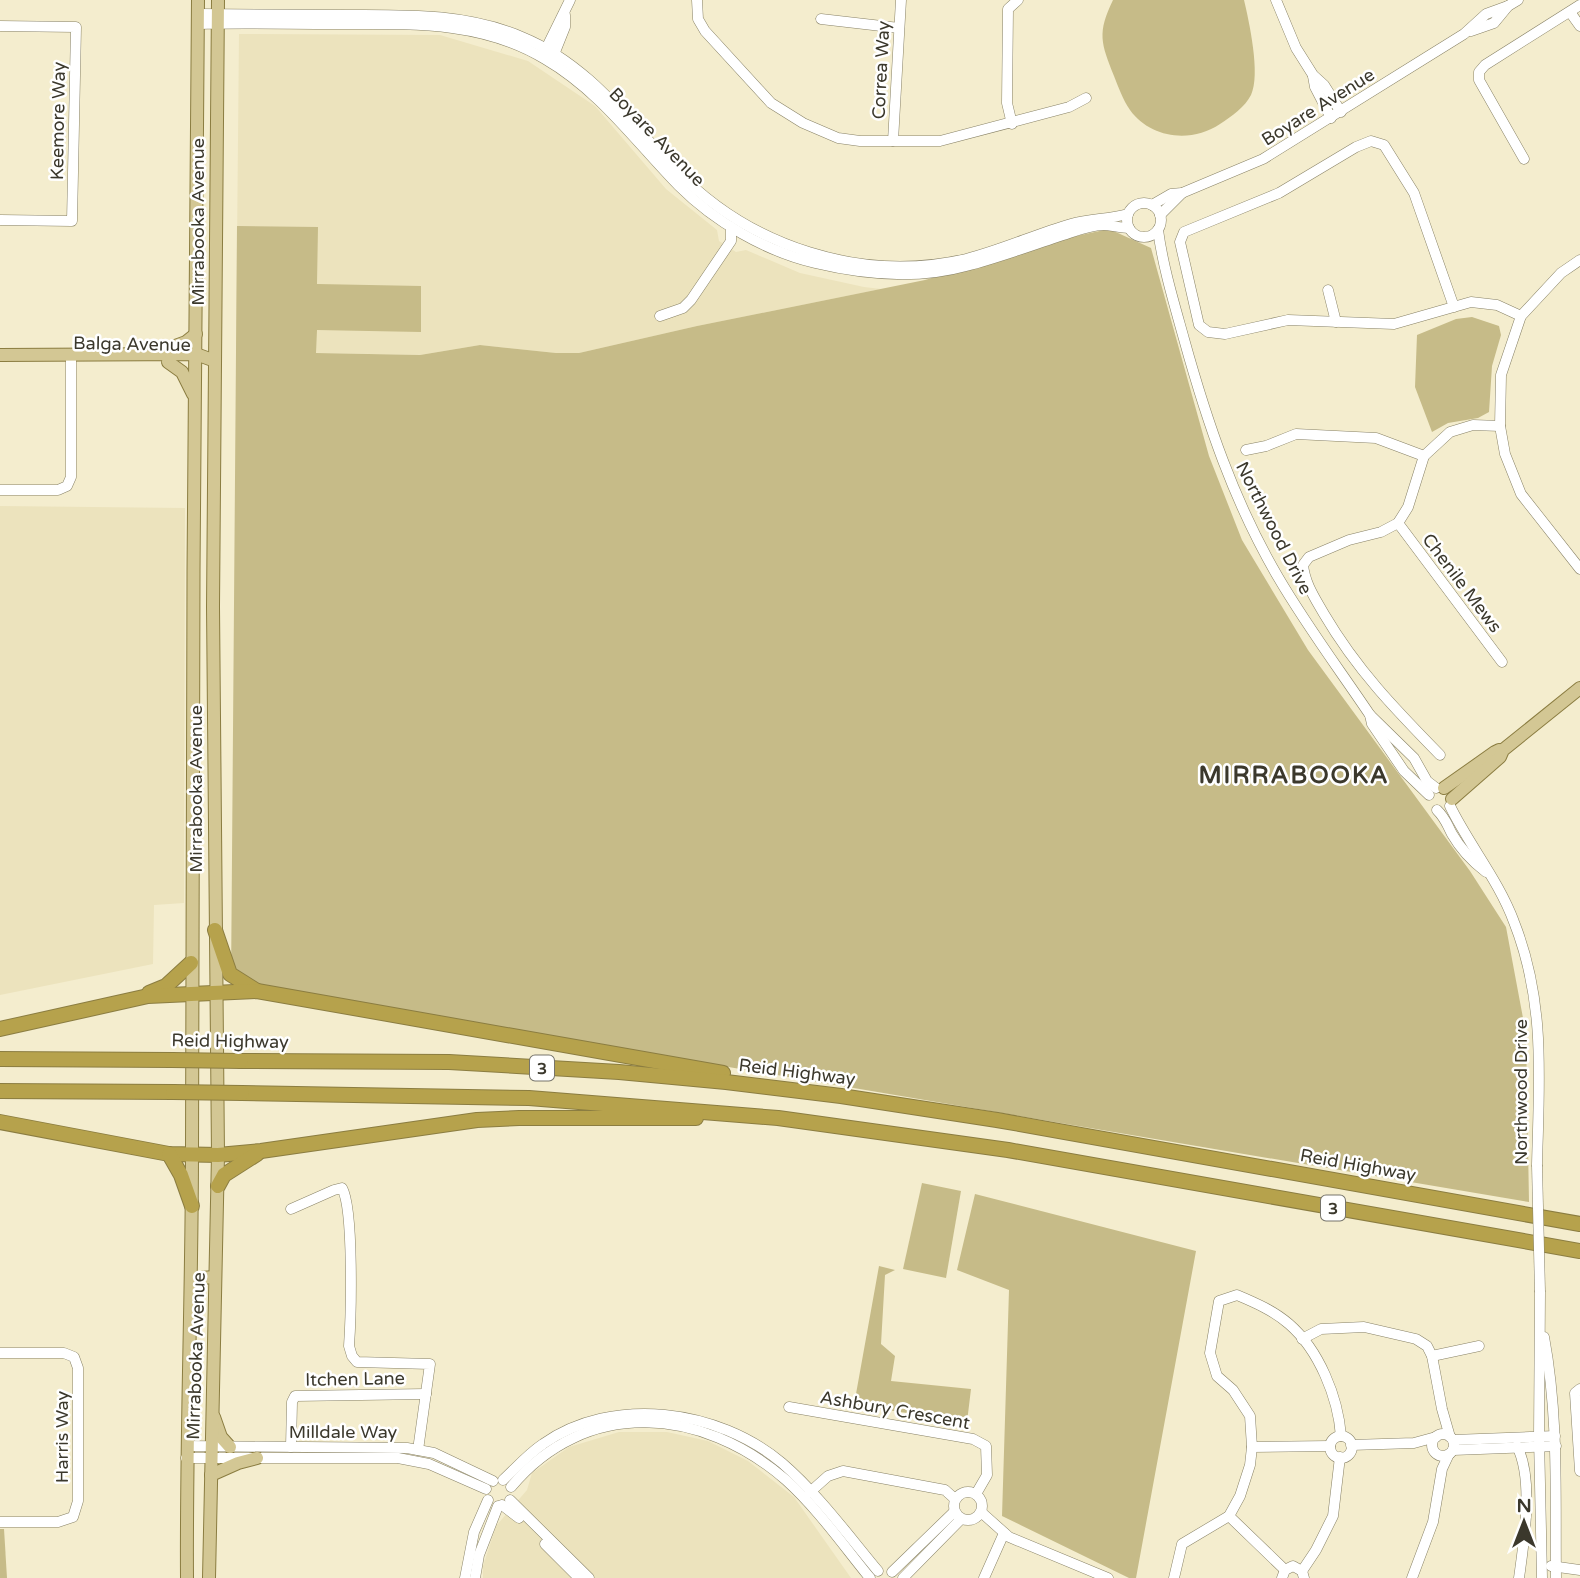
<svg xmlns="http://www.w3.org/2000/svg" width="1580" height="1578" font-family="'Varela Round',sans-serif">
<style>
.built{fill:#ece3bd}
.green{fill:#c6bb88}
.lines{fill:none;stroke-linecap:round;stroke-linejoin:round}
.minor-casing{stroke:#888266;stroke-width:11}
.major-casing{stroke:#8b7d41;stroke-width:14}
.highway-casing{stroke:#8b7d41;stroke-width:16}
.minor{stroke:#fff;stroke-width:10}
.major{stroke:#d3c794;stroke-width:12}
.highway{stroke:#b6a24c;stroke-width:14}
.minor-bridge-casing{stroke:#888266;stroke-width:11;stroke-linecap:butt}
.highway-bridge-casing{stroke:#8b7d41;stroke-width:16;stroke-linecap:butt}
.minor-bridge{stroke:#fff;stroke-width:10}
.highway-bridge{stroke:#b6a24c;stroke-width:14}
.labels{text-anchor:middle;stroke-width:5;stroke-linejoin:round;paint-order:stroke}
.shield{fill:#fff;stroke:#76746b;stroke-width:2}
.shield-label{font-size:16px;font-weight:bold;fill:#3b382c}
.street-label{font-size:18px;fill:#3b382c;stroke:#fff}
.district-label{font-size:24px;font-weight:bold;letter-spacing:2px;fill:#3b382c;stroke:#fff}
</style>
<rect width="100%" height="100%" fill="#f4edce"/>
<g class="built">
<path d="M 239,34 L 440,35 L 528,61 L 595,106 L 666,189 L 717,230 L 719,241 L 736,252 L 746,250 L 800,273 L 864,287 L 881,289 L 697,326 L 579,353 L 556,353 L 480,345 L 420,355 L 236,351 Z"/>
<path d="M 0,506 L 185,508 L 184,903 L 154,905 L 153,964 L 0,995 Z"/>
<path d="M 619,1432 L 667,1432 L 708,1441 L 748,1461 L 794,1497 L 851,1578 L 483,1578 L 483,1566 L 496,1526 L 527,1490 L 532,1473 L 569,1447 Z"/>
</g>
<g class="green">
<path d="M 1113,0 L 1244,0 C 1249,21 1261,75 1251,95 C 1245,107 1232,116 1220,124 C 1192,143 1151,139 1130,110 C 1123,100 1118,86 1114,76 C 1101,43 1097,33 1113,0 Z"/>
<path d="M 237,226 L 318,227 L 317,284 L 421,286 L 421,332 L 317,330 L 316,353 L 420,355 L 480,345 L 556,353 L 579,353 L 697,326 L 925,280 L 1076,236 L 1109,229 L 1151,248 L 1209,456 L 1242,540 L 1308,650 L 1470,871 L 1506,927 L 1526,1034 L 1529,1202 L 231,983 Z"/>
<path d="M 1472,317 L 1499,326 L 1501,335 L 1492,366 L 1489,412 L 1478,418 L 1448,423 L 1432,432 L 1415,387 L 1417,335 L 1456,319 Z"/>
<path d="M 922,1183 L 961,1191 L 946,1278 L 903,1269 Z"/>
<path d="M 975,1194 L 1196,1251 L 1136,1578 L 1129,1578 L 1002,1516 L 1009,1290 L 957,1270 Z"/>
<path d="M 879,1266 L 895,1270 L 885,1275 L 881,1344 L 895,1356 L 891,1381 L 971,1389 L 967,1422 L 854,1405 Z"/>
<path d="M 0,1529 L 4,1529 L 7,1578 L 0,1578 Z"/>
</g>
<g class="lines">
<g class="minor-casing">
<g id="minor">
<path d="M 697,0 L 698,19 L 705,31 L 771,103 L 803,123 L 838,138 L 860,141 L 940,141 L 1069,107 L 1086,98"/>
<path d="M 1276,0 L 1296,48 L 1313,75 L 1324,85 L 1341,112"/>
<path d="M 1570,12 L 1580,26"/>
<path d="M 198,14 C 247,14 296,15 346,15 C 406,15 465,13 522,37 C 588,64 628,121 676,170 C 750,247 861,283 966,259 C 1002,250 1036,234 1071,224 C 1090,219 1109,219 1128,214"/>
<path d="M 821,19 L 899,28"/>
<path d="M 198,24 C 244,23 289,24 335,24 C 408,24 481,20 545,59 C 600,91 635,141 679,186 C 715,222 765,251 815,263 C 865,275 916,280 966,266 C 997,258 1027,247 1057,237 C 1071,233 1088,225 1103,225 C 1111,225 1120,228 1129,228"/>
<path d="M 0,26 L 76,27 L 72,221 L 0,220"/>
<path d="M 1471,31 L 1494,23 L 1508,6 L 1518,0"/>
<path d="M 544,53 L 570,0"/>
<path d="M 553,57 L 565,27 L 565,15"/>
<path d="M 1313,76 L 1315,87 L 1331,118"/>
<path d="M 1012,124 L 1007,103 L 1008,9 L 1018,0"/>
<path d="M 893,141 L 901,0"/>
<path d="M 1524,159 L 1479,80 L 1479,72 L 1485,65 L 1580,5"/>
<circle cx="1144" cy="220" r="17"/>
<path d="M 1152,205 L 1171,194 L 1182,193 L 1263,159 L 1464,34 L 1486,14 L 1508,6"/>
<path d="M 1160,215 L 1182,193"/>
<path d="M 1158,230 C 1163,267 1174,303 1184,339 C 1207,422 1234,502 1278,577 C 1306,625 1339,669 1370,715 L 1372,724 L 1404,771 L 1429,795"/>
<path d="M 1580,260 L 1561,273 L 1521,316 L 1501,375 L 1500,426 L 1505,454 L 1521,494 L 1580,569"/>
<path d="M 1328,290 L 1336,322"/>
<path d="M 1454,307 L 1414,193 L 1384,145 L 1371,141 L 1356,147 L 1279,193 L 1184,232 L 1180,242 L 1199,325 L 1208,332 L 1225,334 L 1288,320 L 1394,324 L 1471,302 L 1497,305 L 1521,316"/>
<path d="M 660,316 L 683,308 L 691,300 L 731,241 L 731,227"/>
<path d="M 1246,450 L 1266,446 L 1296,434 L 1376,438 L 1424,456"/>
<path d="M 0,490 L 58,490 L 67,486 L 71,477 L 71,354"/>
<path d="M 1398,523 L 1502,662"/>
<path d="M 1370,715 L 1414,758 L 1427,781 L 1436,788"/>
<path d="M 1440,755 C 1395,709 1357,670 1324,614 C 1315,598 1305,584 1303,565 L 1309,557 L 1349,540 L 1381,532 L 1398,523 L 1408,507 L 1424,456 L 1450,432 L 1473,425 L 1500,426"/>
<path d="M 1450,806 C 1469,845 1499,881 1514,922 C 1546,1003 1539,1080 1537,1165"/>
<path d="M 1437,810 C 1446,819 1446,823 1452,834 C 1460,848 1473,862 1486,872"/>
<path d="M 291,1209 L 334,1190 L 342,1188 C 354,1209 351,1318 349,1346 L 352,1356 L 357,1362 L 430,1364 L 418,1450"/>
<path d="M 1540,1292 L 1539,1437 L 1542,1578"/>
<path d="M 1544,1337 C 1559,1417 1555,1497 1556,1578"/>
<path d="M 1302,1339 L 1321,1329 L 1364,1327 L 1416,1339 L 1427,1346 L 1432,1356 L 1442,1409 L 1450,1437"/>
<path d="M 0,1353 L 64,1353 L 74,1357 L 78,1368 L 78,1501 L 73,1517 L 58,1522 L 0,1522"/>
<path d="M 1432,1356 L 1479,1346"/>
<path d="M 1580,1389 L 1575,1393 L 1580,1471"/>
<path d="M 789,1407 L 973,1439 L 986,1446 L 987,1475 L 976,1494"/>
<circle cx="1443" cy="1445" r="11"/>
<circle cx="1341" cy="1447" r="11"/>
<path d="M 1453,1440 L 1555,1436"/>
<path d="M 1351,1445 L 1414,1443 L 1436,1437"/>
<path d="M 187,1446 L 407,1448 L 434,1453 L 493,1481"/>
<path d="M 1517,1446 C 1534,1480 1524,1541 1519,1578"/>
<path d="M 291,1447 L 292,1402 L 295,1396 L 426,1394"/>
<path d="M 1252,1447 L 1330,1446"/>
<path d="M 1453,1450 L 1556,1446"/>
<path d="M 186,1458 L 398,1458 L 429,1464 L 486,1489"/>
<path d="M 503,1480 C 516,1468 528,1454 543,1444 C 613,1395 718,1409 782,1463 C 818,1494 848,1535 878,1571"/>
<path d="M 511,1487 C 586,1397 702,1407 786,1480 C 818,1509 843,1545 870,1578"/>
<circle cx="968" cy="1506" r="14"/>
<path d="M 810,1492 L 828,1476 L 843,1471 L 945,1490 L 955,1499"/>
<path d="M 510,1500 L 589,1578"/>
<path d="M 502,1505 L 519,1518"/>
<path d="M 981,1512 L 1009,1537 L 1108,1578"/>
<path d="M 1229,1516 L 1285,1570"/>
<path d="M 545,1544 L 579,1578"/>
<path d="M 1551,1566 L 1580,1570"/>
<path d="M 1302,1571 L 1316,1550 L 1333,1516 L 1340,1457"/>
<path d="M 892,1572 L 954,1512"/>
<path d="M 465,1578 L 474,1532 L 488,1500"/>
<path d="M 475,1578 L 479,1555 L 498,1506"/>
<path d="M 903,1578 L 961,1519"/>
<path d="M 984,1578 L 1004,1533"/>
<path d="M 1174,1578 L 1182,1544 L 1229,1516 L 1240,1496 L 1250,1465 L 1252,1447 L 1250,1416 L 1233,1390 L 1217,1376 L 1210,1353 L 1219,1301 L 1237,1295 C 1256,1303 1274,1311 1289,1324 C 1319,1350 1338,1397 1341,1436"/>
<path d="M 1282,1578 L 1285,1570 L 1293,1566 L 1302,1571 L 1304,1578"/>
<path d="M 1412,1578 L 1433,1522 L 1442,1469 L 1449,1454"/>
</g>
</g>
<g class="major-casing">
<g id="major">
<path d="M 164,350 L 186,342 L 196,334"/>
<path d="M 0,355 L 196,354 L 215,361"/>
<path d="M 168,362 L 182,372 L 193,394"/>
<path d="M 1444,788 L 1495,752 L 1499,750"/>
<path d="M 1452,799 L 1500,757 L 1503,750 L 1580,688"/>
<path d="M 195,1293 L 197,1281 L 200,1278 L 215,1277"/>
<path d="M 214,1417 L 221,1437 L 230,1447"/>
<path d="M 211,1475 L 238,1463 L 257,1458"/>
<path d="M 187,1578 C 186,1435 192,1293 192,1150 C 193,767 193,383 198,0"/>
<path d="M 209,1578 L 218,1155 L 213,607 L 218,0"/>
</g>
</g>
<g class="highway-casing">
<g id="highway">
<path d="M 215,930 L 230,974 L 257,991"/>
<path d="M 149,993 L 166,986 L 191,963"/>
<path d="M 0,1029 L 148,996 L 257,991 L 723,1073"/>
<path d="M 0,1059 L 172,1060"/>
<path d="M 241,1061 L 449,1062 L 619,1072 L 726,1082 L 841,1096 L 997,1120 L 1580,1224"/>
<path d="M 0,1091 L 173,1092"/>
<path d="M 242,1093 L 529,1098 L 778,1118 L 1008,1150 L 1580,1251"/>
<path d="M 0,1122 L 169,1154 L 218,1155 L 261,1151 L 477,1120 L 519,1118 L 696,1118"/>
<path d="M 169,1154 L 181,1175 L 192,1206"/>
<path d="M 218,1186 L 224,1175 L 257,1154"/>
</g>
</g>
<use href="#minor" class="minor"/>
<use href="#major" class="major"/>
<use href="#highway" class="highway"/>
<g class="minor-bridge-casing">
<path id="minor-bridge" d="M 1537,1165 L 1540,1292"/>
</g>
<g class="highway-bridge-casing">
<g id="highway-bridge">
<path d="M 172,1060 L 241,1061"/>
<path d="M 173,1092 L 242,1093"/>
</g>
</g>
<use href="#minor-bridge" class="minor-bridge"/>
<use href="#highway-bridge" class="highway-bridge"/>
</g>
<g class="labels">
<g class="shield">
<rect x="530" y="1055.5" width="24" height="25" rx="5"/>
<rect x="1321" y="1195.5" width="24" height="25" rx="5"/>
</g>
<g class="shield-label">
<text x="542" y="1074">3</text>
<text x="1333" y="1214">3</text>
</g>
<g class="street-label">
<text transform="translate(881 70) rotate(-87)" y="6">Correa Way</text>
<text transform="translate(1318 107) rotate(-32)" y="6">Boyare Avenue</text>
<text transform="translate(58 121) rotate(-89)" y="6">Keemore Way</text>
<text transform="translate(657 137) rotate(46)" y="6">Boyare Avenue</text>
<text transform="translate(198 222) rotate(-90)" y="6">Mirrabooka Avenue</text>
<text transform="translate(132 344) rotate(1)" y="6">Balga Avenue</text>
<text transform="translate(1274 528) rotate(63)" y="6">Northwood Drive</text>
<text transform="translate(1462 583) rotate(53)" y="6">Chenile Mews</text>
<text transform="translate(196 789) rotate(-90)" y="6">Mirrabooka Avenue</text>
<text transform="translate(230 1041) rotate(1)" y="6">Reid Highway</text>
<text transform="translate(797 1072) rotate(7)" y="6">Reid Highway</text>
<text transform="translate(1521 1092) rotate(-90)" y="6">Northwood Drive</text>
<text transform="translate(1358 1165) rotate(10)" y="6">Reid Highway</text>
<text transform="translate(196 1356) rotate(-88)" y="6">Mirrabooka Avenue</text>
<text transform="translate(355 1379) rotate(-1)" y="6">Itchen Lane</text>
<text transform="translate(895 1410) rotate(10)" y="6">Ashbury Crescent</text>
<text x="343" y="1438">Milldale Way</text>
<text transform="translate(62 1437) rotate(-90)" y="6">Harris Way</text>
</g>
<g class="district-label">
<text x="1294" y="783">MIRRABOOKA</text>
</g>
</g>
<g transform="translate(1524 1522)" stroke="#ffffff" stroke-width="5" paint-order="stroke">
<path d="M0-5L12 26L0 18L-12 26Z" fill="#3b382c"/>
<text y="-10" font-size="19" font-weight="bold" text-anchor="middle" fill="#3b382c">N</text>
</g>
</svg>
